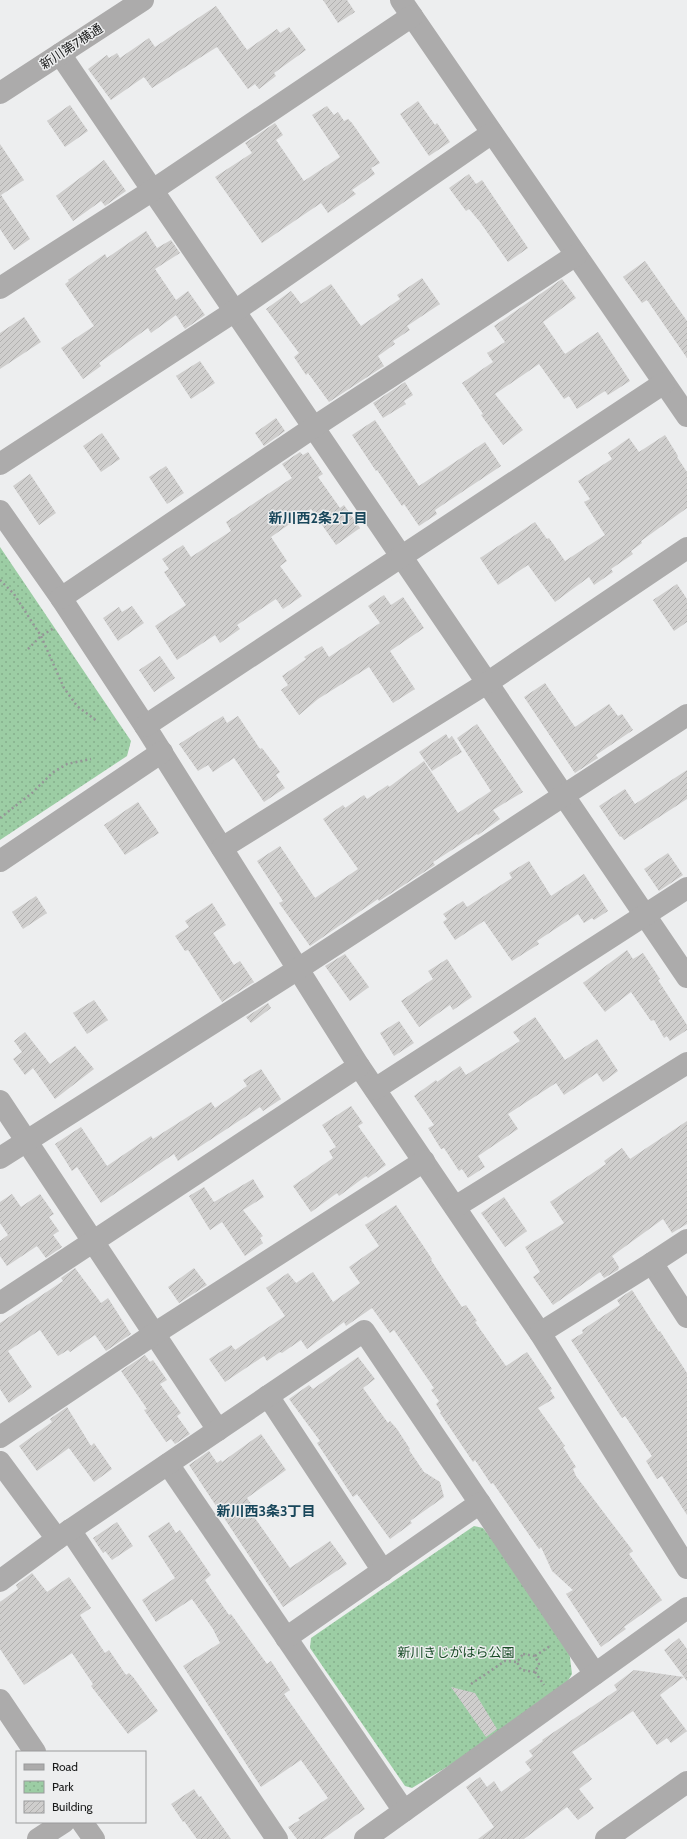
<svg xmlns="http://www.w3.org/2000/svg" width="687" height="1839" font-family="Cabin,'Noto Sans JP',sans-serif">
<style>
.park{fill:url(#park-dots)}
.building{fill:url(#building-hatch)}
.lines{fill:none;stroke-linecap:round;stroke-linejoin:round}
.path{stroke:#959697;stroke-width:2.5;stroke-dasharray:2 3;stroke-linecap:butt}
.minor{stroke:#acabab;stroke-width:22}
.labels{text-anchor:middle;stroke-width:3;stroke-linejoin:round;paint-order:stroke}
.street-label{font-size:13px;fill:#1b1c1c;stroke:#edeeef}
.park-label{font-size:13px;fill:#164a24;stroke:#edeeef}
.neighbourhood-label{font-size:14px;font-weight:bold;fill:#19475b;stroke:#edeeef}
</style>
<defs>
<pattern id="park-dots" width="8" height="8" patternUnits="userSpaceOnUse"><rect width="8" height="8" fill="#9ccda4"/><path d="M2 2h.1M6 6h.1" fill="none" stroke="#86af8d" stroke-width="1.8" stroke-linecap="round"/></pattern>
<pattern id="building-hatch" width="6" height="6" patternUnits="userSpaceOnUse"><rect width="6" height="6" fill="#cfcecd"/><path d="M-1 1l2-2M0 6l6-6M5 7l2-2" fill="none" stroke="#b1b0af"/></pattern>
</defs>
<rect width="100%" height="100%" fill="#edeeef"/>
<g class="park">
<path d="M 0,547 L 131,741 L 127,756 L 0,840 Z"/>
<path d="M 474,1526 L 483,1528 L 567,1634 L 572,1674 L 555,1702 L 412,1788 L 405,1786 L 310,1648 L 311,1638 Z"/>
</g>
<g class="building">
<path d="M 323,0 L 347,0 L 355,12 L 338,23 Z"/>
<path d="M 216,6 L 247,50 L 277,29 L 280,33 L 289,27 L 306,50 L 274,73 L 276,76 L 259,89 L 255,84 L 248,89 L 217,47 L 152,88 L 144,77 L 111,100 L 88,69 L 107,55 L 109,58 L 117,53 L 120,58 L 149,38 L 155,47 Z"/>
<path d="M 418,101 L 435,125 L 437,123 L 450,142 L 429,156 L 400,114 Z"/>
<path d="M 70,105 L 88,131 L 65,147 L 47,121 Z"/>
<path d="M 327,106 L 334,115 L 338,112 L 344,121 L 348,119 L 352,123 L 380,163 L 371,168 L 375,174 L 352,190 L 356,194 L 328,213 L 321,203 L 262,243 L 215,177 L 252,153 L 245,143 L 275,123 L 283,135 L 276,140 L 304,181 L 340,157 L 312,115 Z"/>
<path d="M 0,144 L 24,180 L 1,195 L 30,239 L 14,250 L 0,229 Z"/>
<path d="M 104,160 L 126,191 L 105,206 L 101,201 L 73,221 L 56,196 Z"/>
<path d="M 469,174 L 476,184 L 482,180 L 528,248 L 508,262 L 480,222 L 469,209 L 466,211 L 449,188 Z"/>
<path d="M 146,231 L 157,248 L 171,240 L 180,253 L 155,269 L 176,300 L 188,291 L 205,315 L 185,329 L 176,315 L 151,333 L 148,328 L 99,363 L 101,366 L 83,379 L 61,348 L 94,326 L 65,284 L 69,281 L 68,280 L 105,254 L 107,258 Z"/>
<path d="M 645,261 L 687,321 L 687,358 L 647,300 L 642,303 L 623,277 Z"/>
<path d="M 422,278 L 440,304 L 407,326 L 410,330 L 393,341 L 395,344 L 378,356 L 384,366 L 329,402 L 308,373 L 306,375 L 294,357 L 299,353 L 266,309 L 291,291 L 301,304 L 331,284 L 361,326 L 400,299 L 397,295 Z"/>
<path d="M 562,279 L 576,298 L 543,322 L 565,354 L 598,332 L 630,381 L 608,395 L 605,391 L 577,409 L 569,396 L 564,399 L 539,364 L 495,394 L 523,430 L 503,445 L 481,415 L 483,414 L 462,383 L 493,362 L 487,353 L 505,342 L 494,326 Z"/>
<path d="M 24,317 L 41,342 L 0,369 L 0,333 Z"/>
<path d="M 200,361 L 215,383 L 191,399 L 176,376 Z"/>
<path d="M 405,382 L 413,395 L 404,401 L 406,404 L 383,418 L 373,403 Z"/>
<path d="M 276,418 L 285,431 L 264,446 L 255,433 Z"/>
<path d="M 375,420 L 419,486 L 485,442 L 501,466 L 435,510 L 437,514 L 419,526 L 404,504 L 402,506 L 377,470 L 376,471 L 352,435 Z"/>
<path d="M 102,433 L 120,459 L 101,472 L 83,446 Z"/>
<path d="M 665,435 L 678,456 L 677,457 L 687,472 L 687,508 L 641,541 L 642,543 L 631,551 L 633,554 L 611,569 L 613,572 L 594,585 L 589,577 L 555,602 L 528,565 L 498,585 L 480,558 L 535,522 L 547,539 L 549,538 L 565,561 L 605,535 L 584,502 L 590,499 L 578,481 L 612,459 L 608,453 L 629,438 L 639,452 Z"/>
<path d="M 300,452 L 303,455 L 308,452 L 323,474 L 318,477 L 340,508 L 344,505 L 360,528 L 336,545 L 311,509 L 271,537 L 287,561 L 280,566 L 302,596 L 283,609 L 276,599 L 237,625 L 240,629 L 220,643 L 215,635 L 177,660 L 155,626 L 186,605 L 164,572 L 169,569 L 162,559 L 183,545 L 191,557 L 231,531 L 226,522 L 292,478 L 282,464 Z"/>
<path d="M 166,466 L 184,493 L 167,504 L 149,477 Z"/>
<path d="M 30,474 L 56,513 L 39,525 L 13,486 Z"/>
<path d="M 677,584 L 687,599 L 687,622 L 674,631 L 653,600 Z"/>
<path d="M 384,595 L 391,605 L 403,597 L 424,628 L 390,651 L 415,689 L 393,703 L 369,667 L 318,699 L 299,715 L 281,690 L 288,685 L 282,676 L 306,659 L 304,657 L 322,646 L 329,657 L 380,623 L 368,606 Z"/>
<path d="M 132,606 L 144,623 L 118,641 L 103,618 L 119,607 L 122,612 Z"/>
<path d="M 160,656 L 175,678 L 154,692 L 139,670 Z"/>
<path d="M 545,683 L 575,727 L 609,704 L 618,716 L 622,714 L 633,730 L 596,755 L 598,758 L 575,773 L 524,697 Z"/>
<path d="M 223,716 L 227,723 L 238,716 L 260,749 L 262,748 L 280,772 L 276,775 L 285,788 L 264,802 L 234,758 L 213,772 L 208,765 L 198,771 L 179,744 Z"/>
<path d="M 477,724 L 523,792 L 493,810 L 500,819 L 478,835 L 477,834 L 433,862 L 435,865 L 379,901 L 378,899 L 310,946 L 279,903 L 283,901 L 257,861 L 280,846 L 315,898 L 358,869 L 323,819 L 343,805 L 345,808 L 364,795 L 367,799 L 388,785 L 389,787 L 424,761 L 458,813 L 491,791 L 457,738 Z"/>
<path d="M 446,734 L 449,739 L 452,736 L 462,752 L 432,771 L 419,752 Z"/>
<path d="M 687,770 L 687,799 L 624,840 L 621,836 L 620,837 L 599,806 L 625,789 L 635,804 Z"/>
<path d="M 138,802 L 159,833 L 125,855 L 104,825 Z"/>
<path d="M 668,853 L 683,875 L 659,891 L 644,869 Z"/>
<path d="M 529,861 L 551,896 L 584,874 L 608,911 L 594,920 L 592,918 L 584,923 L 578,914 L 537,941 L 539,944 L 512,961 L 484,921 L 455,940 L 443,922 L 447,919 L 443,914 L 463,901 L 467,907 L 512,878 L 509,873 Z"/>
<path d="M 36,896 L 47,913 L 23,929 L 12,912 Z"/>
<path d="M 212,903 L 226,925 L 213,933 L 234,965 L 240,961 L 254,982 L 222,1002 L 188,950 L 185,951 L 175,936 L 189,927 L 185,921 Z"/>
<path d="M 627,950 L 633,959 L 643,953 L 660,979 L 658,980 L 687,1025 L 687,1030 L 670,1041 L 667,1036 L 664,1038 L 654,1020 L 651,1021 L 631,992 L 605,1012 L 583,983 Z"/>
<path d="M 345,954 L 369,987 L 350,1001 L 325,966 Z"/>
<path d="M 447,959 L 472,997 L 453,1010 L 450,1005 L 419,1027 L 401,1001 L 433,979 L 428,971 Z"/>
<path d="M 94,1000 L 108,1020 L 87,1034 L 73,1013 Z"/>
<path d="M 268,1003 L 271,1008 L 251,1023 L 246,1017 Z"/>
<path d="M 535,1017 L 565,1060 L 597,1039 L 618,1071 L 603,1082 L 597,1073 L 564,1095 L 556,1083 L 508,1114 L 518,1129 L 478,1156 L 485,1167 L 468,1178 L 462,1169 L 459,1171 L 444,1148 L 441,1149 L 428,1128 L 434,1125 L 414,1096 L 436,1080 L 437,1082 L 460,1066 L 466,1075 L 520,1041 L 513,1032 Z"/>
<path d="M 399,1021 L 414,1043 L 394,1056 L 380,1033 Z"/>
<path d="M 25,1032 L 50,1064 L 75,1046 L 94,1069 L 55,1099 L 33,1068 L 25,1075 L 13,1059 L 22,1052 L 14,1041 Z"/>
<path d="M 261,1069 L 281,1099 L 263,1111 L 260,1107 L 178,1161 L 174,1154 L 101,1203 L 77,1167 L 72,1171 L 55,1144 L 81,1127 L 107,1166 L 151,1136 L 153,1139 L 211,1102 L 215,1108 L 247,1086 L 243,1080 Z"/>
<path d="M 351,1106 L 363,1123 L 358,1126 L 386,1165 L 368,1178 L 366,1176 L 339,1196 L 337,1193 L 311,1212 L 293,1186 L 333,1158 L 329,1151 L 336,1147 L 322,1125 Z"/>
<path d="M 687,1121 L 687,1224 L 672,1233 L 663,1219 L 612,1256 L 619,1267 L 618,1270 L 604,1278 L 600,1272 L 553,1305 L 533,1277 L 540,1272 L 525,1247 L 564,1223 L 550,1202 L 606,1164 L 604,1161 L 622,1148 L 630,1159 Z"/>
<path d="M 253,1179 L 264,1197 L 243,1210 L 263,1236 L 260,1238 L 263,1243 L 245,1256 L 222,1222 L 210,1230 L 189,1196 L 204,1187 L 214,1202 Z"/>
<path d="M 12,1194 L 21,1207 L 40,1194 L 54,1214 L 49,1217 L 59,1231 L 53,1235 L 62,1247 L 46,1258 L 37,1246 L 7,1266 L 0,1256 L 0,1241 L 8,1235 L 0,1223 L 0,1202 Z"/>
<path d="M 504,1197 L 527,1231 L 505,1247 L 481,1213 Z"/>
<path d="M 396,1205 L 432,1259 L 431,1260 L 462,1307 L 466,1305 L 477,1321 L 475,1322 L 506,1366 L 527,1352 L 552,1389 L 550,1390 L 555,1398 L 538,1408 L 565,1446 L 563,1447 L 576,1467 L 573,1469 L 576,1476 L 633,1551 L 629,1554 L 662,1600 L 624,1627 L 626,1629 L 601,1647 L 566,1594 L 573,1590 L 552,1571 L 541,1547 L 539,1549 L 493,1483 L 491,1484 L 475,1460 L 473,1462 L 440,1413 L 441,1412 L 436,1404 L 439,1401 L 431,1390 L 434,1388 L 394,1330 L 390,1333 L 372,1308 L 346,1326 L 344,1322 L 307,1349 L 301,1340 L 282,1353 L 280,1352 L 267,1361 L 264,1356 L 225,1382 L 209,1359 L 231,1345 L 235,1350 L 285,1316 L 266,1288 L 288,1273 L 296,1283 L 313,1272 L 333,1302 L 360,1283 L 349,1267 L 379,1246 L 365,1225 Z"/>
<path d="M 75,1268 L 101,1303 L 108,1298 L 131,1334 L 106,1351 L 95,1335 L 70,1352 L 68,1350 L 58,1356 L 40,1330 L 8,1351 L 32,1387 L 9,1403 L 0,1389 L 0,1323 L 63,1281 L 61,1278 Z"/>
<path d="M 194,1268 L 207,1285 L 179,1303 L 168,1287 Z"/>
<path d="M 632,1290 L 659,1332 L 660,1331 L 687,1373 L 687,1515 L 662,1476 L 657,1479 L 646,1461 L 652,1456 L 625,1416 L 622,1418 L 571,1340 L 583,1333 L 582,1330 L 620,1305 L 617,1300 Z"/>
<path d="M 145,1355 L 150,1362 L 153,1360 L 167,1380 L 160,1384 L 181,1413 L 177,1416 L 190,1434 L 175,1444 L 171,1439 L 166,1442 L 144,1410 L 147,1409 L 121,1371 Z"/>
<path d="M 358,1357 L 375,1379 L 363,1388 L 388,1423 L 390,1421 L 397,1429 L 410,1449 L 409,1450 L 424,1472 L 440,1482 L 444,1497 L 410,1521 L 412,1523 L 390,1539 L 357,1494 L 353,1497 L 317,1443 L 320,1441 L 289,1399 L 309,1385 L 313,1389 Z"/>
<path d="M 67,1407 L 91,1446 L 94,1443 L 112,1469 L 94,1482 L 69,1448 L 37,1471 L 19,1446 L 52,1422 L 50,1419 Z"/>
<path d="M 261,1434 L 286,1470 L 247,1498 L 254,1508 L 250,1511 L 290,1568 L 330,1541 L 347,1564 L 283,1607 L 189,1465 L 209,1451 L 217,1463 L 221,1460 L 222,1462 Z"/>
<path d="M 117,1522 L 133,1546 L 112,1560 L 105,1551 L 103,1553 L 93,1538 Z"/>
<path d="M 169,1522 L 176,1533 L 180,1530 L 211,1575 L 205,1580 L 229,1615 L 231,1614 L 236,1621 L 267,1664 L 271,1661 L 290,1690 L 284,1694 L 365,1809 L 323,1839 L 297,1839 L 288,1827 L 300,1820 L 298,1818 L 328,1798 L 301,1760 L 261,1787 L 183,1666 L 220,1643 L 213,1629 L 192,1599 L 156,1622 L 142,1600 L 175,1578 L 148,1536 Z"/>
<path d="M 32,1573 L 47,1592 L 69,1577 L 91,1608 L 80,1615 L 105,1653 L 109,1650 L 126,1675 L 129,1673 L 133,1677 L 158,1711 L 128,1734 L 91,1686 L 93,1684 L 72,1653 L 24,1685 L 0,1649 L 0,1602 L 18,1589 L 16,1585 Z"/>
<path d="M 679,1638 L 687,1649 L 687,1681 L 684,1677 L 660,1695 L 687,1731 L 671,1743 L 667,1738 L 657,1745 L 633,1711 L 572,1752 L 592,1779 L 579,1789 L 594,1808 L 578,1820 L 567,1807 L 524,1839 L 478,1839 L 494,1827 L 466,1787 L 480,1777 L 487,1787 L 494,1781 L 501,1792 L 531,1770 L 525,1762 L 533,1756 L 529,1751 L 543,1741 L 542,1740 L 617,1690 L 614,1685 L 634,1670 L 684,1677 L 664,1650 Z"/>
<path d="M 451,1687 L 475,1693 L 497,1729 L 486,1737 Z"/>
<path d="M 194,1789 L 199,1797 L 201,1796 L 231,1839 L 197,1839 L 184,1821 L 183,1822 L 171,1804 Z"/>
</g>
<g class="lines">
<g class="path">
<path d="M 0,580 L 14,594 L 41,636 L 64,688 L 77,706 L 98,722"/>
<path d="M 28,649 L 41,636 L 54,628"/>
<path d="M 0,818 L 32,793 L 52,773 L 67,764 L 91,759"/>
<path d="M 523,1654 L 535,1656 L 539,1664 L 535,1672 L 521,1670 L 517,1662 Z"/>
<path d="M 535,1656 L 550,1646"/>
<path d="M 535,1672 L 544,1685"/>
<path d="M 471,1684 L 505,1661 L 517,1662"/>
</g>
<g class="minor">
<path d="M 401,0 L 687,416"/>
<path d="M 60,54 L 687,977"/>
<path d="M 0,93 L 143,0"/>
<path d="M 0,288 L 153,190 L 412,16"/>
<path d="M 0,464 L 235,311 L 492,133"/>
<path d="M 0,511 L 61,598 L 145,726 L 359,1066 L 540,1333 L 687,1568"/>
<path d="M 61,598 L 314,427 L 576,255"/>
<path d="M 145,726 L 664,383"/>
<path d="M 222,848 L 487,683 L 687,548"/>
<path d="M 0,861 L 162,752"/>
<path d="M 375,1089 L 687,888"/>
<path d="M 0,1101 L 218,1430"/>
<path d="M 0,1158 L 298,969 L 687,715"/>
<path d="M 455,1207 L 687,1063"/>
<path d="M 652,1263 L 687,1317"/>
<path d="M 0,1303 L 359,1066"/>
<path d="M 540,1333 L 652,1263 L 687,1240"/>
<path d="M 268,1396 L 383,1571"/>
<path d="M 0,1437 L 154,1334 L 424,1161"/>
<path d="M 0,1462 L 57,1539"/>
<path d="M 168,1464 L 404,1811"/>
<path d="M 70,1530 L 277,1839"/>
<path d="M 0,1581 L 57,1539 L 364,1331 L 595,1674"/>
<path d="M 286,1638 L 480,1503"/>
<path d="M 0,1700 L 35,1752"/>
<path d="M 82,1822 L 94,1839"/>
<path d="M 38,1839 L 64,1822"/>
<path d="M 365,1839 L 687,1608"/>
<path d="M 606,1839 L 687,1782"/>
</g>
</g>
<g class="labels">
<g class="street-label">
<text transform="translate(71 46) rotate(-33)" y="5">新川第7横通</text>
</g>
<g class="park-label">
<text x="456" y="1657">新川きじがはら公園</text>
</g>
<g class="neighbourhood-label">
<text x="318" y="523">新川西2条2丁目</text>
<text x="266" y="1516">新川西3条3丁目</text>
</g>
</g>
<rect x="16" y="1751" width="130" height="72" fill="#edeeef" stroke="#999a9b"/>
<rect x="24" y="1764" width="20" height="6" fill="#acabab" stroke="#999a9b"/>
<text x="52" y="1771" font-size="12" fill="#1b1c1c">Road</text>
<rect x="24" y="1781" width="20" height="12" fill="url(#park-dots)" stroke="#999a9b"/>
<text x="52" y="1791" font-size="12" fill="#1b1c1c">Park</text>
<rect x="24" y="1801" width="20" height="12" fill="url(#building-hatch)" stroke="#999a9b"/>
<text x="52" y="1811" font-size="12" fill="#1b1c1c">Building</text>
</svg>
